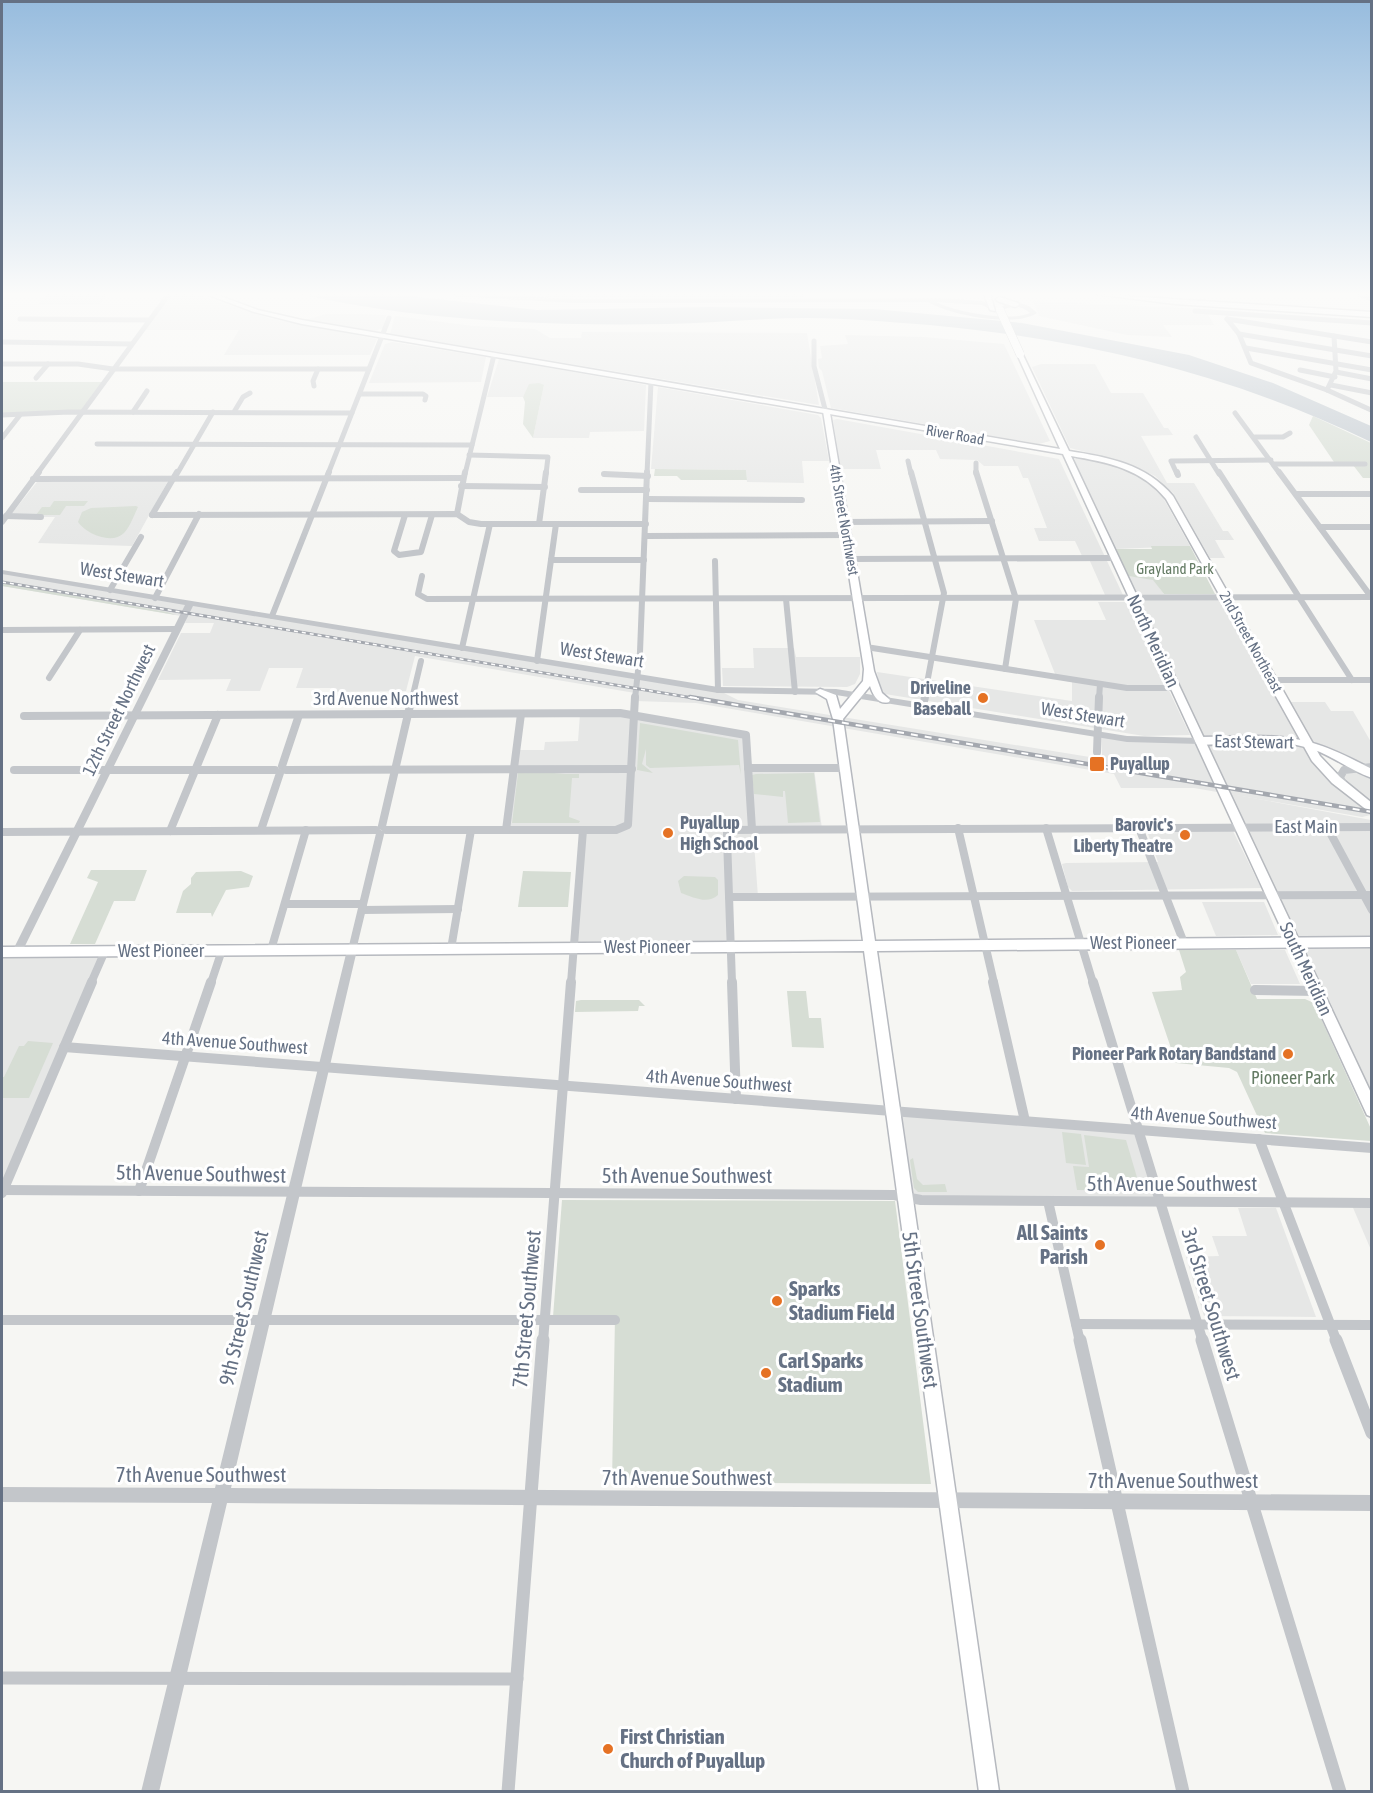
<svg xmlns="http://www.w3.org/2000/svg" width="1373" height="1793" font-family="'Asap Condensed',sans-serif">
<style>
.built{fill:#e6e7e6;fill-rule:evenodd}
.green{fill:#d6ddd4}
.water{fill:#bfc7ce}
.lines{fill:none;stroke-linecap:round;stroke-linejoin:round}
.secondary-casing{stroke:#b6b9bf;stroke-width:3}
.primary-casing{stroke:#b6b9be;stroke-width:3}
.motorway-casing{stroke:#b6b8bc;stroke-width:3}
.minor-far4{stroke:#c3c6ca;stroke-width:5}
.minor-far3{stroke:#c3c6ca;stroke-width:6}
.minor-far2{stroke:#c3c6ca;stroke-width:8}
.minor-far1{stroke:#c3c6ca;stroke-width:10}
.minor{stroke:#c3c6ca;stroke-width:13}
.tertiary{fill:#c3c6ca;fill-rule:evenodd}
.secondary{fill:#fff;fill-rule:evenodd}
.primary{fill:#fff;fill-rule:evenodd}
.motorway{fill:#fff;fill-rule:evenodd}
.rail-far1-casing{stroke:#a4a8af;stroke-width:3}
.rail-casing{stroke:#a4a8af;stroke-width:4.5}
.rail-far1{stroke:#fff;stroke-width:1.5;stroke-dasharray:4;stroke-linecap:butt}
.rail{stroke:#fff;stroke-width:2;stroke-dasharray:7;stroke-linecap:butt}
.primary-bridge-casing{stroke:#b6b9be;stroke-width:9;stroke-linecap:butt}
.primary-bridge{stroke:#fff;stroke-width:8}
.poi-dot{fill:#e57224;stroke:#fff;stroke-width:2}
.labels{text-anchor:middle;stroke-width:6;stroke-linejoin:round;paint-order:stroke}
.far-street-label{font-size:15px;fill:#657184;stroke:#fff}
.far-park-label{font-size:15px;fill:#647b64;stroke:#fff}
.street-label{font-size:18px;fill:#657184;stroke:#fff}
.poi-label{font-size:18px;font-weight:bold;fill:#657184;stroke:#fff;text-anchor:end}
.park-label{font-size:18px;fill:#647b64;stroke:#fff}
.near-street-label{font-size:21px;fill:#657184;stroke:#fff}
.near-poi-label{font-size:21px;font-weight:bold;fill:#657184;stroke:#fff;text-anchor:start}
</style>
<rect width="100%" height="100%" fill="#f6f6f3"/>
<g class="built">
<path d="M 46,294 L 107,294 L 99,305 L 37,305 Z"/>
<path d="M 171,294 L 196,294 L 268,318 L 377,339 L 370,355 L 224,355 L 239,330 L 145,330 Z"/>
<path d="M 492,294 L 804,294 L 803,297 L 571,298 Z"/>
<path d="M 1033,301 L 1205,309 L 1214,325 L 1163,325 L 1172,337 L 1127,335 L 1039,316 Z"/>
<path d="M 326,314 L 356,314 L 386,315 L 383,328 L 375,331 L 305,320 Z"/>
<path d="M 395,316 L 473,326 L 535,329 L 550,338 L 581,338 L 582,332 L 807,333 L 819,405 L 390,334 Z"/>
<path d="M 845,335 L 924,337 L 1004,344 L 1050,441 L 1039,444 L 831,408 L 822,371 L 819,368 L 818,359 L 822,358 L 820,346 L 848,344 Z"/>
<path d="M 392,342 L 486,357 L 481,382 L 369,383 L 385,344 Z"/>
<path d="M 499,359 L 646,385 L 644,431 L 590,432 L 589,438 L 533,438 L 544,385 L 530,384 L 523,397 L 487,397 Z"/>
<path d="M 1041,364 L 1095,364 L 1111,393 L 1143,393 L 1164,428 L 1168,428 L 1173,435 L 1141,436 L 1167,483 L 1194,483 L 1223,531 L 1228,531 L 1234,540 L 1215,540 L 1225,558 L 1210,558 L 1173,493 L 1155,476 L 1125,462 L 1070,448 L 1032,367 Z"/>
<path d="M 658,387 L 818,415 L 821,418 L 829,461 L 802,461 L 804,483 L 747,482 L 746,470 L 651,469 Z"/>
<path d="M 837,419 L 1059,459 L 1123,595 L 1105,595 L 1089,559 L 1083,558 L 1075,541 L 1039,541 L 1034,528 L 1047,528 L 1028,478 L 1023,478 L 1018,466 L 984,466 L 977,460 L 940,459 L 936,450 L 876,450 L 881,469 L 841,469 L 833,420 Z"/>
<path d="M 1077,458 L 1107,463 L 1143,478 L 1161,494 L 1190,546 L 1115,549 L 1082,478 L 1074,460 Z"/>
<path d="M 168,481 L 132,546 L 38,543 L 55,517 L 9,517 L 37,482 Z"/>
<path d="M 2,572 L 718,690 L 738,700 L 1102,759 L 1102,735 L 1199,741 L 1133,598 L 1226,598 L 1284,702 L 1325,702 L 1331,711 L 1353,711 L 1371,742 L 1371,815 L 1362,817 L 1194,788 L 1121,788 L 1114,774 L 696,703 L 635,701 L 635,693 L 415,656 L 406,691 L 333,692 L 334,688 L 296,688 L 303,668 L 269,668 L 260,691 L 226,691 L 231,679 L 158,680 L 181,633 L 210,633 L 214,623 L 185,623 L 187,617 L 2,586 ZM 1309,739 L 1331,752 L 1350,768 L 1340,777 L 1312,751 Z"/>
<path d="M 1128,576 L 1153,579 L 1164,594 L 1136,594 Z"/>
<path d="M 1098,602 L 1127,602 L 1190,735 L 1144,736 L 885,694 L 880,691 L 877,672 L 1072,701 L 1072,682 L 1057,679 L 1034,620 L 1106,620 Z"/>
<path d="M 753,648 L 794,648 L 796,657 L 860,657 L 860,674 L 855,684 L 847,687 L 723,686 L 722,668 L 754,668 Z"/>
<path d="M 620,713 L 746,735 L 748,768 L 814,768 L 822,829 L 753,829 L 758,897 L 729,897 L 732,947 L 574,947 L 583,830 L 506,830 L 516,750 L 544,750 L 545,742 L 578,741 L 580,714 Z"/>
<path d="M 1231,794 L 1371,820 L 1371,1111 L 1240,827 Z"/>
<path d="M 1147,831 L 1233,831 L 1261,888 L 1072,891 L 1068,887 L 1062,864 L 1066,863 L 1158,862 Z"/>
<path d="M 1202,902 L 1264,902 L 1278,935 L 1216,936 Z"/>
<path d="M 1236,950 L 1285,950 L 1300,984 L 1251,984 Z"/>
<path d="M 105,951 L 2,1190 L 2,952 Z"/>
<path d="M 892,1111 L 1138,1130 L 1160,1202 L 904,1197 Z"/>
<path d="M 1351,1203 L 1371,1203 L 1371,1250 Z"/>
<path d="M 1238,1208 L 1276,1208 L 1316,1317 L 1204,1316 L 1186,1257 L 1219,1256 L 1212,1236 L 1247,1236 Z"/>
</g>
<g class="green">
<path d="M 2,382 L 103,382 L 81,412 L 2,415 Z"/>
<path d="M 539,383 L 544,385 L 533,438 L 523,424 L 525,402 L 523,397 L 529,384 Z"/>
<path d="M 1313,416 L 1371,443 L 1371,478 L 1363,478 L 1353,465 L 1336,465 L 1309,425 Z"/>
<path d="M 655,469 L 746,470 L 747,480 L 681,480 L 677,476 L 654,476 Z"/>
<path d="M 54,501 L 88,501 L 84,506 L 66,506 L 60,515 L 36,515 L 42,507 L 50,507 Z"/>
<path d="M 136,506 L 138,507 C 134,515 130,527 124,533 C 112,545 86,534 78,522 L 82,512 L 91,508 Z"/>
<path d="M 1151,546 L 1190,546 L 1215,594 L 1164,594 L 1153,580 L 1128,576 L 1115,549 L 1152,549 Z"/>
<path d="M 2,583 L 167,612 L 176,615 L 2,586 Z"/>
<path d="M 640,723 L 738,740 L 741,775 L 739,765 L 650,768 L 646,765 L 646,749 L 642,764 L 653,773 L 637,770 Z"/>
<path d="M 577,772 L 554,774 L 579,774 L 579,778 L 572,778 L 569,817 L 580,821 L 579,823 L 512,823 L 518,773 Z"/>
<path d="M 814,773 L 820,822 L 788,823 L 785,791 L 783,791 L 783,797 L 754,794 L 752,775 L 756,774 Z"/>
<path d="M 91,870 L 147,870 L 135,901 L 114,901 L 95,944 L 70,944 L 98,882 L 87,878 Z"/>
<path d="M 241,871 L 253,876 L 249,887 L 226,890 L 212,917 L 211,913 L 176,913 L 183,891 L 191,884 L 191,878 L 196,872 Z"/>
<path d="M 523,871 L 571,872 L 568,907 L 518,907 Z"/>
<path d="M 684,876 L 715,877 L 718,880 L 718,895 C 707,905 693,897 681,893 L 678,881 Z"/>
<path d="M 1179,950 L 1236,950 L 1257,999 L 1305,999 L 1314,1003 L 1371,1129 L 1371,1141 L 1265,1133 L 1237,1072 L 1229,1068 L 1176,1063 L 1152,992 L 1182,990 L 1180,977 L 1186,972 Z"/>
<path d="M 787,991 L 806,991 L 809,1018 L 821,1018 L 824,1048 L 792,1047 Z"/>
<path d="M 581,1000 L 639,1000 L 645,1006 L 639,1006 L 638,1011 L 575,1012 L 576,1001 Z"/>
<path d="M 28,1041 L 53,1043 L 29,1098 L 2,1098 L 2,1077 L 4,1077 L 19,1046 L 24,1046 Z"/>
<path d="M 1062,1132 L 1081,1134 L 1086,1165 L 1066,1163 Z"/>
<path d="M 1084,1135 L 1126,1140 L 1141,1191 L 1077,1190 L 1073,1166 L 1089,1167 Z"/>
<path d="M 913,1158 L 917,1179 L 923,1185 L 945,1184 L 947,1192 L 918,1192 L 914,1188 L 910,1160 Z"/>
<path d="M 562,1200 L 895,1201 L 931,1484 L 612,1482 L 615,1317 L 553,1317 Z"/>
</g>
<path class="water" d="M 300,294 L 391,294 L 537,310 L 711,307 L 874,309 L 1022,323 L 1189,355 L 1273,383 L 1371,426 L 1371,442 C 1231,374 1084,339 929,325 C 889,322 849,318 808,318 C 761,318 713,323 666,324 C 547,326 417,321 300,294 Z"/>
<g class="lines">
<g class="secondary-casing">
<g id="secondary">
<path d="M 823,411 L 830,413 L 874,671 L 882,693 L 890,700 L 889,702 C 878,705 873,695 870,686 L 843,719 L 875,941 L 1372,937 L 1372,947 L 877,951 L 999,1792 L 979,1792 L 864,951 L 2,957 L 2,947 L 863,941 L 833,719 L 827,699 L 815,692 L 820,689 L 836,695 L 840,709 L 863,681 L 864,669 Z"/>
<path d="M 1256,736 C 1306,736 1329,747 1372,769 L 1372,778 C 1351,771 1333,756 1312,749 C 1277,737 1236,744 1200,745 L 1195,741 L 1200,737 Z"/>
</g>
</g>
<g class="primary-casing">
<g id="primary">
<path d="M 206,294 L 215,294 L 258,310 L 302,320 L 1060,449 L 1017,354 L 1022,353 L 1069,451 C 1108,457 1146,464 1173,496 L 1320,756 L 1340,777 L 1372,803 L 1372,814 L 1332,783 L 1312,761 L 1166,499 C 1142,469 1107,462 1071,456 L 1372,1095 L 1372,1117 L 1367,1115 L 1063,454 L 302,324 L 254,312 Z"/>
<path d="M 984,294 L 990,294 L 995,311 L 990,310 Z"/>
</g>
</g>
<g class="motorway-casing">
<g id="motorway">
<path d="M 1095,294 L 1372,312 L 1372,317 L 1175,304 Z"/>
<path d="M 1000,297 L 1018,303 L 1019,305 L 1015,307 L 997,301 L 996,299 Z"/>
</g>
</g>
<g class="minor-far4">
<path d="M 1358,294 L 1372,299"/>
<path d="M 1195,311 L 1372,323"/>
<path d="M 20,319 L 150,320"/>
<path d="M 1227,319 L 1239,334 L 1251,363 L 1327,390 L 1371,410"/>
<path d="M 1227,319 L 1372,342"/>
<path d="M 1239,334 L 1372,356"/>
<path d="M 814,341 L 814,366 L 826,413"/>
<path d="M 2,342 L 131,344"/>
<path d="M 1246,348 L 1372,370"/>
<path d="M 2,364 L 78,364 L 113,369 L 369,369"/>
<path d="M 1300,370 L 1335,377"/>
<path d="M 1336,372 L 1372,379"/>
<path d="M 36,378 L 48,364"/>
<path d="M 1331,385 L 1372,393"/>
<path d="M 314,386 L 313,381 L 318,369"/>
<path d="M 1327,390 L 1336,371 L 1334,336"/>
<path d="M 360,394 L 423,394 L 426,396 L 425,400"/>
<path d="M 133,412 L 147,391"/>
<path d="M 234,412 L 243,397 L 250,393"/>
<path d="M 1235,413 L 1280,474"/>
<path d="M 2,415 L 69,412 L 352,413"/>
<path d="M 1196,437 L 1219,474"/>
<path d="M 1255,437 L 1283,437 L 1290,433"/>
<path d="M 2,438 L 20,415"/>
<path d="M 97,444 L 472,445"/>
<path d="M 469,455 L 548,457 L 546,474"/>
<path d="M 908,461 L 911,474"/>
<path d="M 976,463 L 976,474"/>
<path d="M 1274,464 L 1365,464"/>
<path d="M 37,474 L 169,294"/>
<path d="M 177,474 L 213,412"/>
<path d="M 328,474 L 389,318"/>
<path d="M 465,474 L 494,355"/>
<path d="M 647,474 L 651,382"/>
<path d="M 1177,474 L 1171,461 L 1271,460"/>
</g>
<g class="minor-far3">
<path d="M 911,472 L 944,593 L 924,699"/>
<path d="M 976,472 L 1016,599 L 1005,669"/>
<path d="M 1177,472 L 1178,475"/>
<path d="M 1219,472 L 1352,680"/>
<path d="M 1279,472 L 1372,598"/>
<path d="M 604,474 L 648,476"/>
<path d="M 33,479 L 463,478"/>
<path d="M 461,486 L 545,487"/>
<path d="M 581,490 L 647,490"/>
<path d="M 1296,494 L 1372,494"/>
<path d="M 647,499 L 802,500"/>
<path d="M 457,514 L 465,472"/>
<path d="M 152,515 L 457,514 L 469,522 L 481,524 L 646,524"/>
<path d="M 152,515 L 177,472"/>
<path d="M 405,515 L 394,551 L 399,555 L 421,552 L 432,515"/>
<path d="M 6,516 L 41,517"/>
<path d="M 2,522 L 39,472"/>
<path d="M 845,522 L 992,521"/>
<path d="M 539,524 L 546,472"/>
<path d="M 1320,527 L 1372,527"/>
<path d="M 645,536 L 847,535"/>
<path d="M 851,559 L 1115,558"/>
<path d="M 551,560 L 644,560"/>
<path d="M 715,561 L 718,690"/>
<path d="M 422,576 L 418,594 L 427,599 L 1372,597"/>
<path d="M 110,590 L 141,537"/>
<path d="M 155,598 L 199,514"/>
<path d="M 786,599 L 795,692"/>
<path d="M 272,616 L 329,472"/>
<path d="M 2,630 L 177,629"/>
<path d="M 866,647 L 1127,688 L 1175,688"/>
<path d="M 462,648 L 490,524"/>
<path d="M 537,661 L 556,524"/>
<path d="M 49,678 L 80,630"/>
<path d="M 1272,680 L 1372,680"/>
<path d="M 412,699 L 421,661"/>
<path d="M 635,699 L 640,652 L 647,472"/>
<path d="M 1099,699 L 1100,684"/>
</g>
<g class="minor-far2">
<path d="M 923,706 L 925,697"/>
<path d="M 24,716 L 620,713 L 746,735 L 752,829"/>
<path d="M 1097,752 L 1099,697"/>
<path d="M 282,766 L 299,715"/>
<path d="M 748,768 L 845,768"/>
<path d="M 14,770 L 275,770"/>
<path d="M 286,770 L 632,769"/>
<path d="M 1344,787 L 1340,777 L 1344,770 L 1372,767"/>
<path d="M 382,826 L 412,697"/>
<path d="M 1327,827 L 1372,910"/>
<path d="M 958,828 L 994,983"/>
<path d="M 1046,828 L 1093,983"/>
<path d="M 1139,828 L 1184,943"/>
<path d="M 261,830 L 280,773"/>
<path d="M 386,830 L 616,830 L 628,825 L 635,697"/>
<path d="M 506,830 L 521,714"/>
<path d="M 170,831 L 218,715"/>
<path d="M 2,832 L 376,830"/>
<path d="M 729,897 L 1372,895"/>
<path d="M 286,904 L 363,904"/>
<path d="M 362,910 L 458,909"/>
<path d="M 451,949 L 471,830"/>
<path d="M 271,950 L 306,830"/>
<path d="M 352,950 L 380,834"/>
<path d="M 91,983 L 105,951"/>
<path d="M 211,983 L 222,950"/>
<path d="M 571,983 L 583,830"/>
<path d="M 732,983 L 727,838 L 727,832 L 731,830 L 1372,827"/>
</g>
<g class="minor-far1">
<path d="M 732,982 L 736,1099"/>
<path d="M 993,982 L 1025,1121"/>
<path d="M 1093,982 L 1203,1342"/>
<path d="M 1255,990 L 1316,991"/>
<path d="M 64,1047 L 1372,1148"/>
<path d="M 1259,1139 L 1337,1342"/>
<path d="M 2,1190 L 894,1195 L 921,1200 L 1372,1203"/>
<path d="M 139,1191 L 211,982"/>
<path d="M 2,1193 L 92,982"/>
<path d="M 1048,1201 L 1080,1342"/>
<path d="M 2,1320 L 615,1320"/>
<path d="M 1076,1324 L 1372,1325"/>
<path d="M 543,1342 L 571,982"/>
</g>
<g class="minor">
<path d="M 1080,1340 L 1183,1792"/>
<path d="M 1202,1340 L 1340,1792"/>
<path d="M 1336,1340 L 1372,1433"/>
<path d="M 2,1678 L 517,1679"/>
<path d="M 508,1792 L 543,1340"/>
</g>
<g class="tertiary">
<path d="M 449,294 L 483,294 L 576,299 L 940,298 L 983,301 L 995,308 L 992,310 L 982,305 L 936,302 C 955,312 1010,322 1030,313 C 1020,304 1011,306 1000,311 L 997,309 C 1010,300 1027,301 1037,313 C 1015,328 950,315 928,302 L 576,303 L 452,296 Z"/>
<path d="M 2,570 L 718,687 L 836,689 L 1127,736 L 1200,738 L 1205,741 L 1200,744 L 1127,742 L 836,695 L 718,693 L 193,606 L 22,952 L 21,955 L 13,955 L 12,952 L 185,605 L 2,574 Z"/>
<path d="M 352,946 L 356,947 L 357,950 L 231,1488 L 1372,1495 L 1372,1511 L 227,1503 L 159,1792 L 141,1792 L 212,1503 L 2,1502 L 2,1487 L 215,1488 L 347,950 L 348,947 Z"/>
</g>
<use href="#secondary" class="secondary"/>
<use href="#primary" class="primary"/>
<use href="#motorway" class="motorway"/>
<g class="rail-far1-casing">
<path id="rail-far1" d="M 2,582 L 699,699"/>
</g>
<g class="rail-casing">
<path id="rail" d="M 690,697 L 1372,812"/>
</g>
<use href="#rail-far1" class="rail-far1"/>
<use href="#rail" class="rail"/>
<g class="primary-bridge-casing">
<path id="primary-bridge" d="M 1000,310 L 1020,354"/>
</g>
<use href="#primary-bridge" class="primary-bridge"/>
</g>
<linearGradient id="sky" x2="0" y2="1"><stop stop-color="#97bcde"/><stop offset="0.54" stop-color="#fbfbfa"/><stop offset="1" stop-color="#fbfbfa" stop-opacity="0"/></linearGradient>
<rect width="1373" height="545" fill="url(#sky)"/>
<g class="poi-dot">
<circle cx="983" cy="698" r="6"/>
<rect x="1089" y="756" width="16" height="16" rx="3"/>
<circle cx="668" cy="833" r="6"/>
<circle cx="1185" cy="835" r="6"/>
<circle cx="1288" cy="1054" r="6"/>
<circle cx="1100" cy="1245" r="6"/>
<circle cx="777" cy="1301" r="6"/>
<circle cx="766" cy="1373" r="6"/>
<circle cx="608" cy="1749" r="6"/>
</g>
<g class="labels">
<g class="far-street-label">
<text transform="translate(955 435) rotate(10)" y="5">River Road</text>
<text transform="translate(844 520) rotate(80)" y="5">4th Street Northwest</text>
<text transform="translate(1251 642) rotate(61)" y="5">2nd Street Northeast</text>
</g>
<g class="far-park-label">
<text x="1175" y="574">Grayland Park</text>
</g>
<g class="street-label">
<text transform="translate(122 575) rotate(9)" y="6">West Stewart</text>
<text transform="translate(1153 641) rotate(65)" y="6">North Meridian</text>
<text transform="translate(602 655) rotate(9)" y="6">West Stewart</text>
<text x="386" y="705">3rd Avenue Northwest</text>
<text transform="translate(119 710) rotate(-64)" y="6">12th Street Northwest</text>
<text transform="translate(1083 715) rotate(9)" y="6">West Stewart</text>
<text transform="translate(1254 742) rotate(1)" y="6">East Stewart</text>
<text x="1306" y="833">East Main</text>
<text x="1133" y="949">West Pioneer</text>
<text x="647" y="953">West Pioneer</text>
<text x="161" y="957">West Pioneer</text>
<text transform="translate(1306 969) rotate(65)" y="6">South Meridian</text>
<text transform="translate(235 1043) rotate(4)" y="6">4th Avenue Southwest</text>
<text transform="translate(719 1081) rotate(4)" y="6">4th Avenue Southwest</text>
<text transform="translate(1204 1118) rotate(4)" y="6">4th Avenue Southwest</text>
</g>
<g class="poi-label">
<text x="971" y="694">Driveline<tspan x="971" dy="21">Baseball</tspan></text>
<text x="1110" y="770" text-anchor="start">Puyallup</text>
<text x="680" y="829" text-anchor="start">Puyallup<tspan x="680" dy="21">High School</tspan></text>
<text x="1173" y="831">Barovic's<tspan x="1173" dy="21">Liberty Theatre</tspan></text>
<text x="1276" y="1060">Pioneer Park Rotary Bandstand</text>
</g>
<g class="park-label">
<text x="1293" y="1084">Pioneer Park</text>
</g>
<g class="near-street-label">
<text transform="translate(201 1174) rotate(1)" y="7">5th Avenue Southwest</text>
<text x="687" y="1183">5th Avenue Southwest</text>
<text x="1172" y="1191">5th Avenue Southwest</text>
<text transform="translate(1211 1304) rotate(73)" y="7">3rd Street Southwest</text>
<text transform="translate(244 1308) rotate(-77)" y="7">9th Street Southwest</text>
<text transform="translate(527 1309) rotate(-85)" y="7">7th Street Southwest</text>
<text transform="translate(920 1310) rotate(82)" y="7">5th Street Southwest</text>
<text x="201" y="1482">7th Avenue Southwest</text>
<text x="687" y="1485">7th Avenue Southwest</text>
<text x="1173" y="1488">7th Avenue Southwest</text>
</g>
<g class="near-poi-label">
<text x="1088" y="1240" text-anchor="end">All Saints<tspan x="1088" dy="24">Parish</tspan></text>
<text x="789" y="1296">Sparks<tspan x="789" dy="24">Stadium Field</tspan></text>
<text x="778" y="1368">Carl Sparks<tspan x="778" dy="24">Stadium</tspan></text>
<text x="620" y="1744">First Christian<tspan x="620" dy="24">Church of Puyallup</tspan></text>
</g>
</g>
<rect width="1373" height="1793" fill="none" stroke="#657184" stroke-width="6"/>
</svg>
